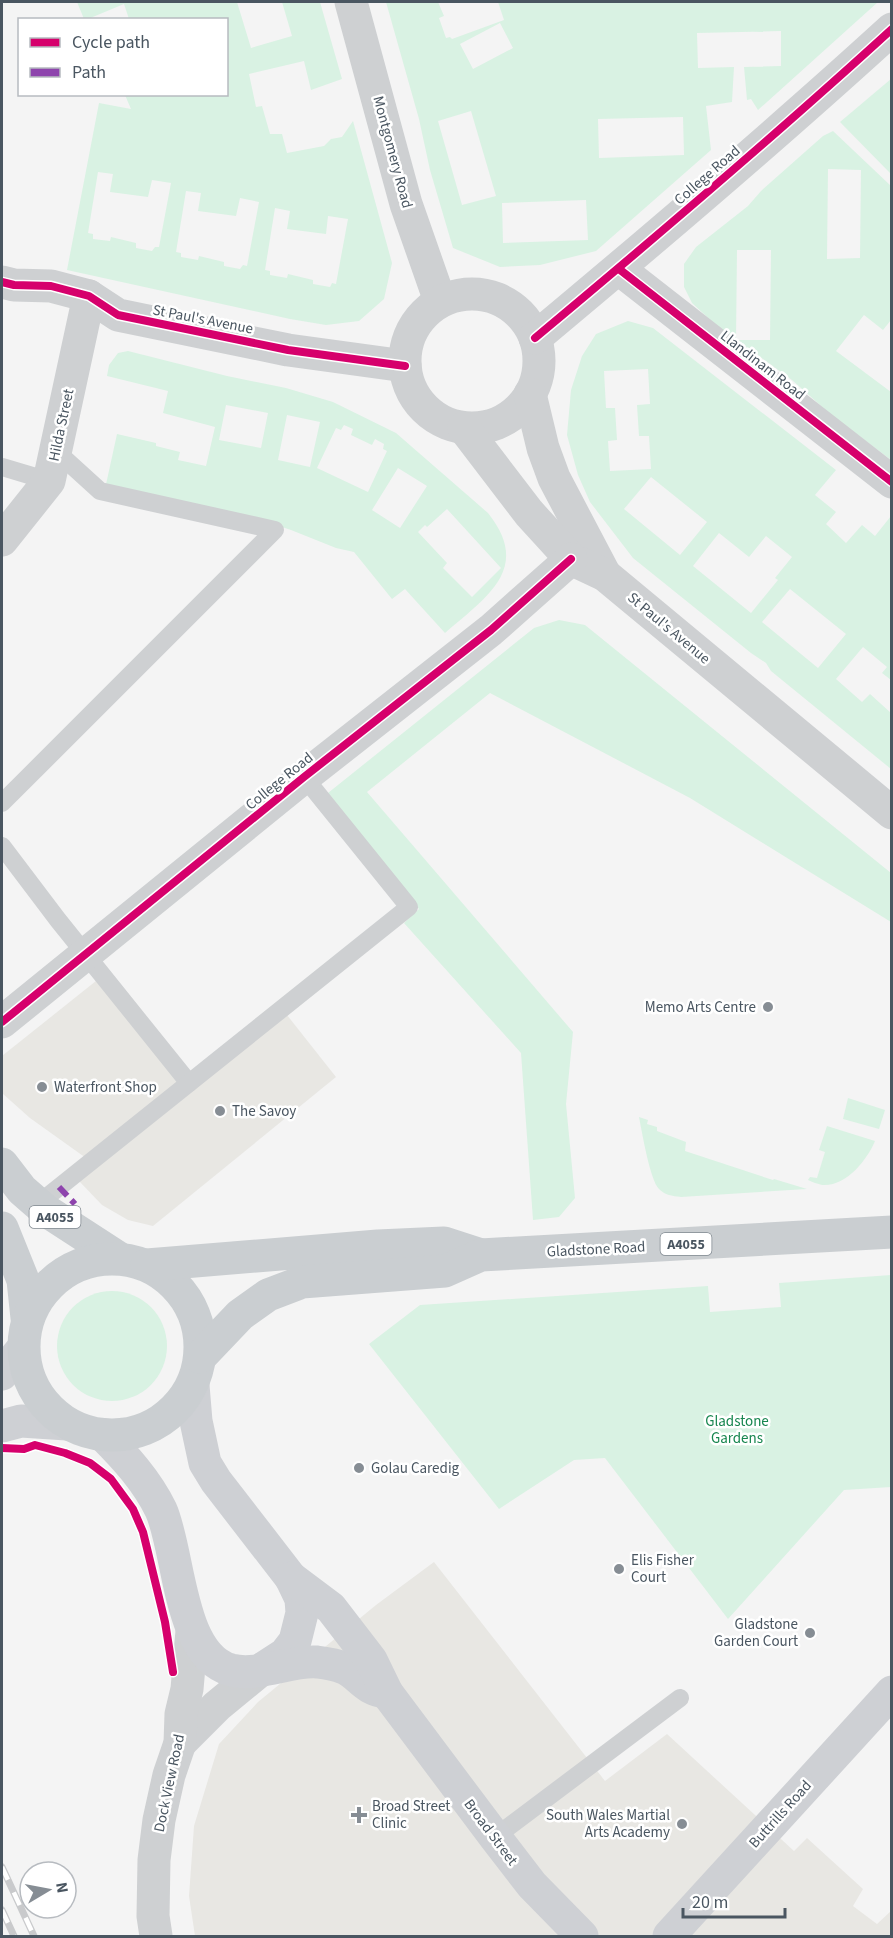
<svg xmlns="http://www.w3.org/2000/svg" width="893" height="1938" font-family="'Source Sans 3',sans-serif">
<style>
.commercial{fill:#e8e7e3}
.green{fill:#d9f2e3;fill-rule:evenodd}
.lines{fill:none;stroke-linecap:round;stroke-linejoin:round}
.lane{stroke:#ced0d2;stroke-width:18}
.street{stroke:#ced0d2;stroke-width:33}
.secondary{stroke:#ced0d4;stroke-width:33}
.primary{stroke:#caced1;stroke-width:33}
.rail-casing{stroke:#c9cacc;stroke-width:7}
.rail{stroke:#fff;stroke-width:4.5;stroke-dasharray:14;stroke-linecap:butt}
.quiet{stroke:#8e44ad;stroke-width:6;stroke-dasharray:12 6;stroke-linecap:butt}
.cycleway-casing{stroke:#fff;stroke-width:11}
.cycleway{stroke:#d6006c;stroke-width:8}
.poi-dot{fill:#868d94;stroke:#fff;stroke-width:2}
.labels{text-anchor:middle;stroke-width:5;stroke-linejoin:round;paint-order:stroke}
.shield{fill:#fff;stroke:#808990;stroke-width:1.5}
.shield-label{font-size:14px;font-weight:bold;fill:#4a5661}
.street-label{font-size:15px;fill:#4a5661;stroke:#fff}
.poi-label{font-size:15px;fill:#4a5661;stroke:#fff;text-anchor:start}
.park-label{font-size:15px;fill:#17864f;stroke:#fff}
</style>
<rect width="100%" height="100%" fill="#f4f4f4"/>
<g class="commercial">
<path d="M 96,981 L 179,1082 L 86,1158 L 30,1118 L 2,1093 L 2,1056 Z"/>
<path d="M 287,1015 L 336,1077 L 153,1226 L 128,1220 L 102,1205 L 79,1181 Z"/>
<path d="M 434,1562 L 605,1781 L 667,1734 L 794,1851 L 807,1838 L 863,1889 L 853,1906 L 877,1924 L 892,1910 L 891,1936 L 195,1936 L 189,1896 L 194,1826 L 219,1744 L 258,1702 L 376,1605 Z"/>
</g>
<g class="green">
<path d="M 77,2 L 237,2 L 251,48 L 292,36 L 282,2 L 320,2 L 342,79 L 311,90 L 304,61 L 249,74 L 256,107 L 262,106 L 270,134 L 282,134 L 287,153 L 324,146 L 331,139 L 342,137 L 353,121 L 392,263 L 384,299 L 359,321 L 326,325 L 290,319 L 67,270 L 99,103 L 131,109 L 125,95 L 226,94 L 226,20 L 129,19 L 124,4 L 88,19 L 84,19 ZM 98,172 L 113,174 L 110,192 L 148,197 L 152,180 L 171,183 L 159,247 L 155,247 L 152,251 L 136,248 L 136,243 L 111,237 L 110,241 L 93,239 L 93,234 L 88,233 ZM 186,191 L 201,193 L 198,211 L 236,216 L 240,198 L 259,202 L 247,266 L 243,265 L 240,269 L 224,266 L 224,262 L 199,256 L 198,260 L 181,257 L 181,253 L 176,252 ZM 275,208 L 290,211 L 287,229 L 326,234 L 328,216 L 348,219 L 336,284 L 332,283 L 330,287 L 313,284 L 313,280 L 288,274 L 287,278 L 270,275 L 270,271 L 265,270 Z"/>
<path d="M 386,2 L 438,2 L 444,16 L 439,18 L 446,38 L 450,37 L 452,39 L 504,20 L 498,2 L 878,2 L 758,110 L 751,99 L 747,100 L 744,67 L 781,66 L 781,31 L 697,33 L 698,68 L 734,67 L 732,102 L 706,106 L 711,150 L 596,251 L 540,265 L 500,267 L 453,248 L 430,170 L 419,119 ZM 500,23 L 513,48 L 473,69 L 460,44 ZM 471,111 L 496,196 L 462,205 L 438,121 ZM 683,117 L 684,155 L 599,158 L 598,119 ZM 586,200 L 588,240 L 503,243 L 502,203 Z"/>
<path d="M 891,79 L 891,174 L 840,122 Z"/>
<path d="M 833,131 L 891,186 L 891,320 L 883,330 L 864,315 L 836,351 L 891,392 L 891,460 L 829,413 L 792,380 L 748,348 L 732,340 L 692,303 L 684,287 L 684,264 L 696,247 L 748,206 L 761,191 L 823,136 ZM 828,169 L 861,170 L 860,258 L 827,259 ZM 737,250 L 771,250 L 770,340 L 736,340 Z"/>
<path d="M 628,321 L 653,328 L 836,470 L 815,495 L 836,512 L 826,524 L 846,543 L 862,525 L 875,536 L 891,516 L 891,680 L 882,673 L 887,667 L 863,647 L 836,679 L 862,702 L 870,694 L 891,713 L 891,769 L 771,671 L 766,663 L 751,653 L 633,558 L 590,502 L 578,475 L 567,435 L 571,390 L 582,356 L 596,334 ZM 648,369 L 650,404 L 637,405 L 639,436 L 649,436 L 651,469 L 610,471 L 608,441 L 617,440 L 615,408 L 606,408 L 604,371 ZM 651,477 L 707,522 L 680,555 L 624,509 ZM 719,533 L 749,557 L 766,536 L 792,557 L 775,578 L 778,580 L 751,613 L 693,566 ZM 790,589 L 846,634 L 818,668 L 762,622 Z"/>
<path d="M 128,351 L 227,376 L 286,388 L 333,402 L 396,433 L 488,513 C 533,569 485,598 445,633 L 405,589 L 392,599 L 354,552 L 336,548 L 291,530 L 255,518 L 105,489 L 117,434 L 156,443 L 156,446 L 180,452 L 178,460 L 206,466 L 215,427 L 163,413 L 168,391 L 107,376 L 109,365 L 118,353 ZM 226,405 L 268,413 L 261,448 L 219,440 ZM 287,415 L 320,422 L 310,467 L 278,460 ZM 344,425 L 353,429 L 351,435 L 372,445 L 375,439 L 384,444 L 383,449 L 387,451 L 368,492 L 317,468 L 336,428 L 341,430 ZM 398,468 L 427,486 L 400,528 L 372,510 ZM 447,509 L 501,568 L 472,597 L 443,568 L 447,563 L 418,532 L 425,525 L 427,527 Z"/>
<path d="M 559,620 L 585,625 L 891,873 L 891,922 L 690,798 L 490,693 L 367,792 L 573,1032 L 566,1104 L 575,1198 L 559,1217 L 533,1220 L 521,1053 L 404,923 L 419,909 L 328,793 L 534,628 Z"/>
<path d="M 848,1098 L 885,1110 L 879,1129 L 843,1119 Z"/>
<path d="M 639,1117 L 648,1120 L 647,1124 L 657,1127 L 657,1131 L 686,1142 L 685,1151 L 773,1180 L 774,1179 L 807,1189 L 681,1197 C 672,1196 665,1195 659,1189 C 650,1180 642,1132 639,1117 Z"/>
<path d="M 827,1126 L 875,1141 C 867,1160 846,1187 822,1185 C 818,1184 812,1182 808,1180 L 810,1177 L 817,1178 L 825,1152 L 819,1150 Z"/>
<path d="M 891,1275 L 891,1487 L 844,1490 L 728,1619 L 605,1458 L 574,1460 L 499,1509 L 369,1344 L 420,1305 L 708,1286 L 710,1312 L 781,1307 L 779,1283 Z"/>
<circle cx="112" cy="1346" r="55"/>
</g>
<g class="lines">
<g class="lane">
<path d="M 2,467 L 49,481"/>
<path d="M 2,803 L 275,530 L 100,491 L 56,451"/>
<path d="M 2,846 L 58,920 L 189,1083"/>
<path d="M 38,1204 L 409,907 L 304,777"/>
<path d="M 495,1837 L 680,1698"/>
</g>
<g class="street">
<path d="M 351,2 L 406,204 L 440,301"/>
<path d="M 619,269 L 892,482"/>
<path d="M 2,282 L 14,285 L 51,286 L 89,296 L 118,315 L 288,350 L 405,366"/>
<circle cx="472" cy="361" r="67"/>
<path d="M 535,338 C 656,237 776,135 892,29"/>
<path d="M 530,394 L 543,448 L 554,478 L 605,575"/>
<path d="M 464,428 L 529,513 L 571,559 L 605,575 L 892,813"/>
<path d="M 2,540 L 49,481 L 89,296"/>
<path d="M 2,1022 L 304,777 L 491,630 L 571,559"/>
<path d="M 180,1743 L 217,1706 L 262,1669"/>
<path d="M 156,1936 L 153,1916 L 154,1860 L 159,1820 L 169,1775 L 180,1743 L 181,1714 L 187,1689 L 192,1631"/>
</g>
<g class="secondary">
<path d="M 2,1374 L 23,1348"/>
<path d="M 193,1385 L 196,1421 L 205,1463 L 216,1481 L 291,1578 L 301,1599 L 302,1613 L 295,1641 L 285,1654 L 262,1669"/>
<path d="M 2,1426 L 21,1421 L 67,1424"/>
<path d="M 103,1435 C 125,1457 147,1481 161,1510 C 180,1553 178,1655 231,1670 C 258,1677 291,1660 317,1662 C 325,1663 337,1665 344,1668 C 354,1672 361,1682 370,1687 C 375,1690 381,1691 387,1693"/>
<path d="M 291,1578 L 331,1608 L 371,1660 L 387,1693 L 495,1837 L 532,1885 L 582,1936"/>
<path d="M 669,1936 L 892,1692"/>
</g>
<g class="primary">
<path d="M 2,1164 L 22,1190 L 45,1210 L 119,1258"/>
<path d="M 2,1228 L 23,1280 L 27,1318"/>
<circle cx="112" cy="1347" r="88"/>
<path d="M 147,1265 L 378,1246 L 444,1243 L 481,1255"/>
<path d="M 200,1357 L 240,1315 L 268,1295 L 302,1282 L 445,1271 L 481,1255 L 892,1232"/>
</g>
<g class="rail-casing">
<g id="rail">
<path d="M 2,1867 L 34,1936"/>
<path d="M 2,1910 L 14,1936"/>
</g>
</g>
<use href="#rail" class="rail"/>
<path class="quiet" d="M 59,1187 L 75,1204"/>
<g class="cycleway-casing">
<g id="cycleway">
<path d="M 619,269 L 892,482"/>
<path d="M 2,282 L 14,285 L 51,286 L 89,296 L 118,315 L 288,350 L 405,366"/>
<path d="M 535,338 C 656,237 776,135 892,29"/>
<path d="M 2,1022 L 304,777 L 491,630 L 571,559"/>
<path d="M 2,1448 L 24,1449 L 35,1445 L 65,1453 L 90,1463 L 111,1479 L 133,1509 L 143,1532 L 165,1622 L 173,1672"/>
</g>
</g>
<use href="#cycleway" class="cycleway"/>
</g>
<g class="poi-dot">
<circle cx="768" cy="1007" r="6"/>
<circle cx="42" cy="1087" r="6"/>
<circle cx="220" cy="1111" r="6"/>
<circle cx="359" cy="1468" r="6"/>
<circle cx="619" cy="1569" r="6"/>
<circle cx="810" cy="1633" r="6"/>
<path d="M356 1806h6v6h6v6h-6v6h-6v-6h-6v-6h6z"/>
<circle cx="682" cy="1824" r="6"/>
</g>
<g class="labels">
<g class="shield">
<rect x="29.5" y="1206" width="51" height="22" rx="4.5"/>
<rect x="660.5" y="1233" width="51" height="22" rx="4.5"/>
</g>
<g class="shield-label">
<text x="55" y="1222">A4055</text>
<text x="686" y="1249">A4055</text>
</g>
<g class="street-label">
<text transform="translate(393 152) rotate(75)" y="5">Montgomery Road</text>
<text transform="translate(707 175) rotate(-41)" y="5">College Road</text>
<text transform="translate(203 319) rotate(11)" y="5">St Paul's Avenue</text>
<text transform="translate(763 365) rotate(38)" y="5">Llandinam Road</text>
<text transform="translate(61 425) rotate(-78)" y="5">Hilda Street</text>
<text transform="translate(669 628) rotate(40)" y="5">St Paul's Avenue</text>
<text transform="translate(279 781) rotate(-39)" y="5">College Road</text>
<text transform="translate(596 1249) rotate(-3)" y="5">Gladstone Road</text>
<text transform="translate(169 1783) rotate(-78)" y="5">Dock View Road</text>
<text transform="translate(780 1814) rotate(-48)" y="5">Buttrills Road</text>
<text transform="translate(491 1832) rotate(53)" y="5">Broad Street</text>
</g>
<g class="poi-label">
<text x="756" y="1012" text-anchor="end">Memo Arts Centre</text>
<text x="54" y="1092">Waterfront Shop</text>
<text x="232" y="1116">The Savoy</text>
<text x="371" y="1473">Golau Caredig</text>
<text x="631" y="1565">Elis Fisher<tspan x="631" dy="17">Court</tspan></text>
<text x="798" y="1629" text-anchor="end">Gladstone<tspan x="798" dy="17">Garden Court</tspan></text>
<text x="372" y="1811">Broad Street<tspan x="372" dy="17">Clinic</tspan></text>
<text x="670" y="1820" text-anchor="end">South Wales Martial<tspan x="670" dy="17">Arts Academy</tspan></text>
</g>
<g class="park-label">
<text x="737" y="1426">Gladstone<tspan x="737" dy="17">Gardens</tspan></text>
</g>
</g>
<rect width="893" height="1938" fill="none" stroke="#4a5661" stroke-width="6"/>
<rect x="18" y="18" width="210" height="78" fill="#ffffff" stroke="#b7bbc0" stroke-width="1.5"/>
<rect x="30" y="38" width="30" height="9" fill="#d6006c" stroke="#b7bbc0" stroke-width="1.5"/>
<text x="72" y="48" font-size="18" fill="#4a5661">Cycle path</text>
<rect x="30" y="68" width="30" height="9" fill="#8e44ad" stroke="#b7bbc0" stroke-width="1.5"/>
<text x="72" y="78" font-size="18" fill="#4a5661">Path</text>
<g transform="translate(48 1890) rotate(80)"><circle r="28" fill="#ffffff" stroke="#b7bbc0" stroke-width="1.5"/>
<path d="M0-4.5L10 22L0 15L-10 22Z" fill="#868d94"/>
<text y="-9" font-size="16" font-weight="bold" text-anchor="middle" fill="#4a5661">N</text>
</g>
<path d="M683 1908v9h102v-9" fill="none" stroke="#4a5661" stroke-width="3"/>
<text x="692" y="1908" font-size="18" fill="#4a5661" stroke="#ffffff" stroke-width="4.5" paint-order="stroke">20 m</text>
</svg>
